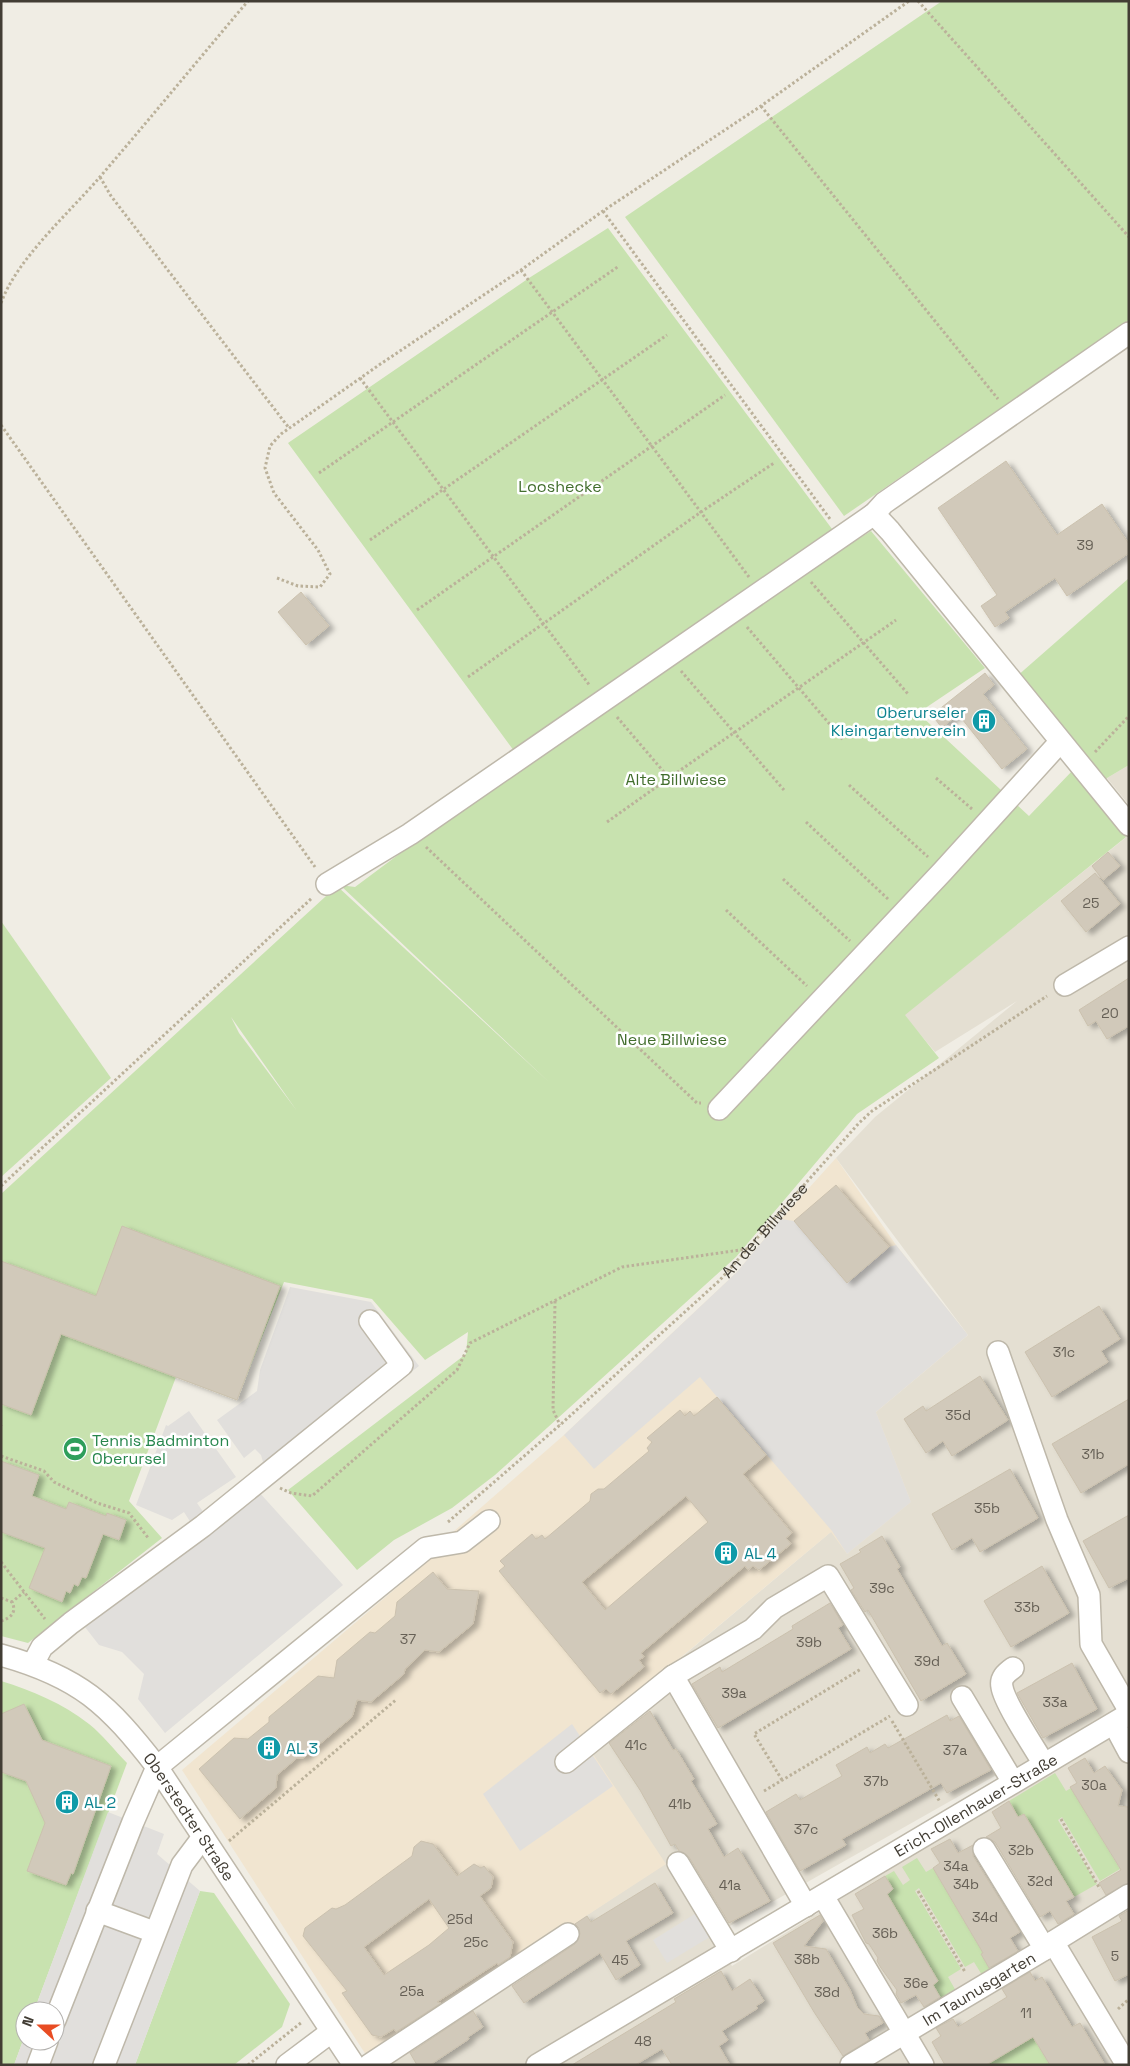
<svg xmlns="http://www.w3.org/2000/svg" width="1130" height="2066" font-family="'Space Grotesk',sans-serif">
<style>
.residential{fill:#e4dfd2;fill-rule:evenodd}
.commercial{fill:#f1e5d0}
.green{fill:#c8e2af;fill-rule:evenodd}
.parking{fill:#e1dfdc}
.building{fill:#d1c9ba;stroke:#cbc1ae;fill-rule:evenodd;filter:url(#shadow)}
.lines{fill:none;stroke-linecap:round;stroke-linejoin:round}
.minor-casing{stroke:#beb8aa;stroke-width:24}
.path{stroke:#bbb19a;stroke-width:3;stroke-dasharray:2.5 2.5;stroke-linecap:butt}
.minor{stroke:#fff;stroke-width:21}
.labels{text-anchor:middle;stroke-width:5;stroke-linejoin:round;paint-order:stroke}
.number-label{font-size:14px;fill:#666056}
.park-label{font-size:16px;fill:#426e2d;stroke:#fff}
.culture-label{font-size:16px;fill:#0d838f;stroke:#fff;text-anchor:start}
.street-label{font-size:16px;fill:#423d34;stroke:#fff}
.leisure-label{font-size:16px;fill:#27864d;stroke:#fff;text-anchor:start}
</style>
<defs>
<filter id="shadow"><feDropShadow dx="5.5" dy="3" stdDeviation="2.5" flood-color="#0004"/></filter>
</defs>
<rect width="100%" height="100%" fill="#f0ede4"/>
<g class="residential">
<path d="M 1129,765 L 1129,805 L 1107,778 Z"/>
<path d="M 1129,835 L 1129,2065 L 372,2065 L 368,2058 L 665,1864 L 583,1740 L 832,1531 L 848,1554 L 876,1412 L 968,1335 L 836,1158 L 875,1117 L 1017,1001 L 935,1052 L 904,1015 ZM 1014,1765 L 1025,1785 L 732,1966 L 714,1935 Z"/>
</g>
<path class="commercial" d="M 836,1158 L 896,1245 L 968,1335 L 876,1412 L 911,1502 L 847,1554 L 831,1532 L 583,1739 L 666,1864 L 368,2058 L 182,1770 L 428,1561 L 453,1532 L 564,1435 L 737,1272 L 781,1219 Z"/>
<g class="green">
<path d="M 942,1 L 1129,1 L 1129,320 L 844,516 L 625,217 Z"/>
<path d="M 608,228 L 835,533 L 754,583 L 514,751 L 288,443 L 529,278 Z"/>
<path d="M 871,531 L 985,668 L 918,713 L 1029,816 L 1073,770 L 1126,837 L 905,1015 L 939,1058 L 857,1114 L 736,1257 L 495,1475 L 452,1508 L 394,1540 L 357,1570 L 288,1490 L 466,1354 L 468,1332 L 425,1360 L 372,1299 L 284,1282 L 237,1400 L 176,1377 L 129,1501 L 162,1538 L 28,1643 L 1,1636 L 1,1194 L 337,886 L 550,1083 L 340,885 L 355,887 L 418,840 L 532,763 L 804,573 ZM 231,1017 L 297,1111 L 239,1033 Z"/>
<path d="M 1129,578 L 1129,765 L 1107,778 L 1102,784 L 1015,678 Z"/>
<path d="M 1,921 L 111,1078 L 1,1177 Z"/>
<path d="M 1,1681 C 33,1691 62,1703 89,1724 C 103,1735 114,1750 127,1763 L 34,2011 L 25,2011 L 25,2035 L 14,2065 L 1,2065 Z"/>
<path d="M 1055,1773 L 1066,1791 L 1071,1788 L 1120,1869 L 1100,1881 L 1062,1817 L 1058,1820 L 1097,1884 L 1074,1897 L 1024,1814 L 1018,1817 L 1009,1801 Z"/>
<path d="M 917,1858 L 926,1872 L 933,1868 L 983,1953 L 981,1954 L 991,1971 L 982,1975 L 974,1962 L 965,1967 L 919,1888 L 915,1891 L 961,1969 L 948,1977 L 956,1991 L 942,2000 L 933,1985 L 938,1981 L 887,1895 L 893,1889 L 885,1876 L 894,1871 L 903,1885 L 910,1880 L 902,1867 Z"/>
<path d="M 200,1891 L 214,1893 L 290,2004 L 282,2027 L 234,2065 L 135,2065 Z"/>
<path d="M 1033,2037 L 1050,2065 L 986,2065 Z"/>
</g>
<g class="parking">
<path d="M 781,1219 L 794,1221 L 847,1283 L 889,1247 L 896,1245 L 968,1335 L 876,1412 L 911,1502 L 847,1554 L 832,1531 L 700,1377 L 594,1469 L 564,1435 L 737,1272 Z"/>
<path d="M 290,1287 L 371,1302 L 419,1366 L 258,1491 L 343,1585 L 165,1733 L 138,1699 L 144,1674 L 122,1652 L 99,1645 L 74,1613 L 191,1523 L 184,1512 L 172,1520 L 136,1505 L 166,1425 L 168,1426 L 189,1411 L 236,1477 L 197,1503 L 204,1513 L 260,1470 L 263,1462 L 261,1455 L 255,1449 L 244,1458 L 217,1420 L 257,1391 L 260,1370 Z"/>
<path d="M 572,1724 L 613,1786 L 520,1851 L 483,1794 Z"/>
<path d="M 108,1812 L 164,1834 L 157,1854 L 200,1891 L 135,2065 L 14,2065 L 25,2035 L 25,2041 L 55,2041 L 55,2011 L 34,2011 Z"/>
<path d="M 698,1912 L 713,1935 L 667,1963 L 653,1940 Z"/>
</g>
<g class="building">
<path d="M 1006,461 L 1057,535 L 1102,504 L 1129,544 L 1129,553 L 1067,596 L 1055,578 L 1005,612 L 1009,618 L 995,627 L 981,606 L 997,595 L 938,508 Z"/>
<path d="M 301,592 L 329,626 L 306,645 L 278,612 Z"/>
<path d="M 985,673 L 994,685 L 983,694 L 1027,749 L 1002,769 L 958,714 L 942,728 L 932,715 Z"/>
<path d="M 1108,852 L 1120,866 L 1103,880 L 1092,866 Z"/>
<path d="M 1095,873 L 1120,904 L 1086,932 L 1061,901 Z"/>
<path d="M 1129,978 L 1129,1026 L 1107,1039 L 1096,1021 L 1088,1026 L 1079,1010 Z"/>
<path d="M 836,1185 L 889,1247 L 847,1283 L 794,1221 Z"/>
<path d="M 122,1226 L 280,1286 L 237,1400 L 61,1334 L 31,1415 L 1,1404 L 1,1261 L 96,1296 Z"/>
<path d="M 1099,1306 L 1120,1339 L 1101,1351 L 1108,1362 L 1052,1397 L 1025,1352 Z"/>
<path d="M 980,1376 L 1008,1420 L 952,1456 L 943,1441 L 926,1453 L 904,1419 L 923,1406 L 926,1411 Z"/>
<path d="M 717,1397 L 766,1455 L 743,1474 L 792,1533 L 786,1538 L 791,1544 L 759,1570 L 753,1566 L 748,1570 L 745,1566 L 641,1653 L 644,1657 L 639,1660 L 644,1667 L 611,1694 L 606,1689 L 600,1693 L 499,1571 L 505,1566 L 500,1561 L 532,1534 L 536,1539 L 542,1535 L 545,1539 L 590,1501 L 591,1494 L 598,1489 L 604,1489 L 649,1451 L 647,1448 L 652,1442 L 647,1438 L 680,1410 L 685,1416 L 690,1411 L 694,1416 ZM 686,1496 L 708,1522 L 605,1610 L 582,1582 Z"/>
<path d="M 1129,1399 L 1129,1464 L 1081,1493 L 1052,1444 Z"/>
<path d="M 1,1461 L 39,1475 L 32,1496 L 66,1509 L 69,1502 L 106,1516 L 107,1513 L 126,1520 L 119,1540 L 103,1534 L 86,1578 L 82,1577 L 78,1586 L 74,1584 L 70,1593 L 66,1591 L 62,1602 L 29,1588 L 45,1548 L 1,1532 Z"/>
<path d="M 1010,1469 L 1038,1518 L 980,1552 L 972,1538 L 952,1550 L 932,1514 Z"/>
<path d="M 1129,1515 L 1129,1578 L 1109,1588 L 1083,1541 Z"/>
<path d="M 882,1536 L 900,1567 L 897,1569 L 942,1646 L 947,1643 L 966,1674 L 921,1701 L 868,1610 L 865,1612 L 851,1590 L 854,1588 L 840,1564 L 861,1552 L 859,1550 Z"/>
<path d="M 1042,1566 L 1069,1613 L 1011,1647 L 984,1601 Z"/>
<path d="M 433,1572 L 447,1589 L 479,1591 L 473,1624 L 439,1652 L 425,1650 L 405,1669 L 404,1674 L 371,1702 L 357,1700 L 352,1717 L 303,1758 L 297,1758 L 277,1775 L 276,1788 L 240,1819 L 199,1769 L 234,1738 L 248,1739 L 269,1722 L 269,1717 L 318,1676 L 334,1678 L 337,1660 L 370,1632 L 375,1633 L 395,1616 L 397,1602 Z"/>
<path d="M 830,1603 L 843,1625 L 838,1628 L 851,1649 L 718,1728 L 692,1684 L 720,1667 L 722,1672 L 793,1629 L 792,1626 Z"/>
<path d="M 1072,1663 L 1097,1709 L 1043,1738 L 1017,1693 Z"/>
<path d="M 24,1704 L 42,1740 L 111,1766 L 73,1874 L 71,1873 L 66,1885 L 27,1871 L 45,1823 L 26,1781 L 1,1772 L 1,1714 Z"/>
<path d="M 650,1711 L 673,1750 L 676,1749 L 694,1779 L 691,1781 L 717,1824 L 708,1829 L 724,1857 L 738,1848 L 770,1901 L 729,1923 L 689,1857 L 679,1851 L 675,1844 L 671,1846 L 640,1790 L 609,1743 Z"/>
<path d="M 947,1715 L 950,1721 L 959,1716 L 991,1770 L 947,1793 L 941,1783 L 842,1839 L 846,1845 L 800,1871 L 766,1812 L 796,1794 L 800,1800 L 842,1776 L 836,1765 L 867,1747 L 870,1753 L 885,1744 L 888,1748 Z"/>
<path d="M 1085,1758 L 1094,1773 L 1105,1766 L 1122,1790 L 1118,1806 L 1129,1807 L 1129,1883 L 1106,1895 L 1099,1883 L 1121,1870 L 1070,1787 L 1077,1783 L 1068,1768 Z"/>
<path d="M 1009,1801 L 1018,1817 L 1024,1814 L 1074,1897 L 1066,1901 L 1074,1914 L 1058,1924 L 1050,1911 L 1040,1917 L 995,1842 L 986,1837 L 1001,1828 L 992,1812 Z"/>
<path d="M 950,1839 L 958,1853 L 973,1845 L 973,1856 L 1020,1932 L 1010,1938 L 1018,1951 L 989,1968 L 981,1954 L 983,1953 L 933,1868 L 940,1863 L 931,1849 Z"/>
<path d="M 421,1841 L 433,1844 L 457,1876 L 474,1864 L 481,1868 L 484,1866 L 493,1877 L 491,1888 L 480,1896 L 513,1942 L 510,1957 L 498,1965 L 497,1963 L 437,2002 L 441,2003 L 396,2032 L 394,2029 L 381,2037 L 372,2035 L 342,1993 L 347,1991 L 303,1936 L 305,1928 L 332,1908 L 336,1909 L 345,1905 L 412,1856 L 414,1847 ZM 429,1899 L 449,1928 L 429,1945 L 384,1975 L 364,1947 Z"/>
<path d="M 885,1876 L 893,1889 L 887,1894 L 938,1981 L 933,1985 L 940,1997 L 924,2007 L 916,1995 L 901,2003 L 896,1994 L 897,1990 L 881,1968 L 877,1961 L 878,1958 L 869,1944 L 866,1943 L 852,1915 L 864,1909 L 855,1894 Z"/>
<path d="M 655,1883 L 673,1913 L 626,1941 L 640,1965 L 616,1980 L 600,1953 L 524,2003 L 512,1986 L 575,1944 L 580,1934 L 579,1928 L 575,1924 L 587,1916 L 591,1922 Z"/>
<path d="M 1129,1910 L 1129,1974 L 1115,1981 L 1092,1937 L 1122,1921 L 1119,1916 Z"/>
<path d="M 820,1915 L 823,1921 L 804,1946 L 826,1949 L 850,1990 L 857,2007 L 864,2014 L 879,2016 L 883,2023 L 865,2033 L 869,2040 L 843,2056 L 814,2012 L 773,1943 Z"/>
<path d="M 721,1971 L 732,1991 L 750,1979 L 764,2001 L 756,2006 L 758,2008 L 722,2031 L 728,2040 L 719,2046 L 730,2065 L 672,2065 L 662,2049 L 635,2065 L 572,2065 L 676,2002 L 674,1999 Z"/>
<path d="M 1030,1972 L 1035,1981 L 1042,1977 L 1072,2027 L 1080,2023 L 1105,2065 L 1050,2065 L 1033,2037 L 986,2065 L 945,2065 L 932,2042 L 941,2036 L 936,2028 L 953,2019 L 958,2027 L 1007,1997 L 1002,1989 Z"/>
<path d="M 473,2011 L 483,2027 L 468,2037 L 469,2039 L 430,2065 L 417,2065 L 410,2053 Z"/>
</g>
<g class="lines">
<g class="minor-casing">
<g id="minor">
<path d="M 874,514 L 890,531 L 1129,825"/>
<path d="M 327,884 L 410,834 L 874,514 L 884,503 L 1129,333"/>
<path d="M 1065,985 L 1129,947"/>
<path d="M 719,1109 L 943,871 L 1060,742"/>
<path d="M 998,1352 L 1057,1520 L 1089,1595 L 1091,1644 L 1129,1710"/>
<path id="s2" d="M 1,1655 C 80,1677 108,1704 157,1767 L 354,2065"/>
<path d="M 33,1664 L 42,1647 L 71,1623 L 203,1526 L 402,1365 L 370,1321"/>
<path d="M 1013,1668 C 1006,1673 1000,1678 1002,1687 C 1004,1702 1035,1749 1044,1764"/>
<path d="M 673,1676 L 806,1906"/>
<path d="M 962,1697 L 1013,1782"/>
<path d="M 1114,1724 L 1129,1752"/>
<path d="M 566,1762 L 673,1676 L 753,1629 L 774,1608 L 828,1576 L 907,1705"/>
<path d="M 984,1849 L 1045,1949"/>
<path d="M 678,1863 L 731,1951"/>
<path d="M 823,1896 L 923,2065"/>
<path d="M 97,1911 L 154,1932"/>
<path d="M 1053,1942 L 1127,2065"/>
<path d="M 55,2020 L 133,1822 L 157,1767 L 426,1548 L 462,1542 L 489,1521"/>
<path d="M 38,2065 L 47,2041"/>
<path d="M 104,2065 L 182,1865 L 203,1837"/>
<path d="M 287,2065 L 331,2032"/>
<path d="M 369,2065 L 568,1934"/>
<path id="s3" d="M 537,2065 L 1129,1714"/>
<path id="s4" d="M 851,2065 L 1045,1949 L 1053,1942 L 1129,1895"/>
</g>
</g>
<g class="path">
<path d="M 918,1 L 1129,237"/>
<path d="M 761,106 L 998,399"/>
<path d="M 100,177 L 111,196 L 289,428"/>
<path d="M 603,211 L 830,519"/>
<path d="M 521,270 L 749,577"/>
<path d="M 1,303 C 17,259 68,214 99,178 C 149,120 198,60 248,1"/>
<path d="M 360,378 L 590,686"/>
<path d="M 1,425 L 315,867"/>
<path d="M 319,473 L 619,266"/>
<path d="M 370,540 L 667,335"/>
<path d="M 277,578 L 298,586 L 320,587 L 330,574 L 318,550 L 274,493 L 265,468 L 270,446 L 281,434 L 379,365 L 521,270 L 603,211 L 761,106 L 909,1"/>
<path d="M 811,582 L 908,694"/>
<path d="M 417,610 L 725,395"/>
<path d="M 747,627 L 844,741"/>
<path d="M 681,671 L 784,790"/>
<path d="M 468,677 L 701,512 L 774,463"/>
<path d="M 617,717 L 669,778 L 896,620"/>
<path d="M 1095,752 L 1129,716"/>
<path d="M 936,778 L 972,809"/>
<path d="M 849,785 L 928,857"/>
<path d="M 607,822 L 669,778"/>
<path d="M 806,822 L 888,899"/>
<path d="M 426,847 L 697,1103 L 701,1103"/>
<path d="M 783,879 L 850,941"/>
<path d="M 726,910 L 807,986"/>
<path d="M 1,1186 L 312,898"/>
<path d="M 555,1301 L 553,1410 L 560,1425"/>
<path d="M 1,1425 L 1,1426"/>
<path d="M 1,1456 L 44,1471 L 54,1482 L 97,1503 L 129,1513 L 149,1539"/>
<path d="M 280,1488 L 291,1493 L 312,1496 L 457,1370 L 470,1343 L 622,1267 L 747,1249"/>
<path id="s1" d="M 448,1522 L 560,1425 L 719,1281 L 859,1123 L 872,1111 L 1047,996"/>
<path d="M 1,1562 L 45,1619"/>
<path d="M 1,1598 L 12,1602"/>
<path d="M 1,1621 C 11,1618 17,1612 12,1602 L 24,1592"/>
<path d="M 892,1721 L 940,1802"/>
<path d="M 782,1780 L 754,1734 L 861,1669"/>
<path d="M 764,1791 L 890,1716"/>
<path d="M 1061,1819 L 1100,1889"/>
<path d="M 229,1841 L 397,1699"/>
<path d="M 918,1891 L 965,1972"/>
<path d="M 1118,2009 L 1129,1999"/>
<path d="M 248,2065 L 302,2022"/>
</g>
<use href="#minor" class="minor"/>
</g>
<defs>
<g id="building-disc" transform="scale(1.25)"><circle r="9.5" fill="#0f9aa8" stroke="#fff"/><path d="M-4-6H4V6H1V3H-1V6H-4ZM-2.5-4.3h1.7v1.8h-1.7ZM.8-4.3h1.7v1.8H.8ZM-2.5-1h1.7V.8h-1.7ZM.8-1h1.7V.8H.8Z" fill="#fff"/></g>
<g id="stadium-disc" transform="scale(1.25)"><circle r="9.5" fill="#2e9e5b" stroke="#fff"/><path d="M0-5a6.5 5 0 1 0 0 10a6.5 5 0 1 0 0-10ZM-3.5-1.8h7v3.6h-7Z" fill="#fff"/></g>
</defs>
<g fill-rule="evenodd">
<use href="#building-disc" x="984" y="721"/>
<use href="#stadium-disc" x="75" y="1449"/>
<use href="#building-disc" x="726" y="1553"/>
<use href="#building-disc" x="269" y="1748"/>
<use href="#building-disc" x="67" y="1802"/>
</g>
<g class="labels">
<g class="number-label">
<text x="1085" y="550">39</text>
<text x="1091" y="908">25</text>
<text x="1110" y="1018">20</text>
<text x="1064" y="1357">31c</text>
<text x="958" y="1420">35d</text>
<text x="1093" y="1459">31b</text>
<text x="987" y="1513">35b</text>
<text x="882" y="1593">39c</text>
<text x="1027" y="1612">33b</text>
<text x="408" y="1644">37</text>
<text x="809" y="1647">39b</text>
<text x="927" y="1666">39d</text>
<text x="734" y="1698">39a</text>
<text x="1055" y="1707">33a</text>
<text x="636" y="1750">41c</text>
<text x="955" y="1755">37a</text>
<text x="876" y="1786">37b</text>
<text x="1094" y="1790">30a</text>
<text x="680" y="1809">41b</text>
<text x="806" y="1834">37c</text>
<text x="1021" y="1855">32b</text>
<text x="956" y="1871">34a</text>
<text x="1040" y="1886">32d</text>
<text x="966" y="1889">34b</text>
<text x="730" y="1890">41a</text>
<text x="985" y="1922">34d</text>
<text x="460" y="1924">25d</text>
<text x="885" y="1938">36b</text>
<text x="476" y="1947">25c</text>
<text x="1115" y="1961">5</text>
<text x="807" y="1964">38b</text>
<text x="620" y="1965">45</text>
<text x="916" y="1988">36e</text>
<text x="412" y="1996">25a</text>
<text x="827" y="1997">38d</text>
<text x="1026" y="2018">11</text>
<text x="643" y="2046">48</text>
</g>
<g class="park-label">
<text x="560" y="492">Looshecke</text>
<text x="676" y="785">Alte Billwiese</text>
<text x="672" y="1045">Neue Billwiese</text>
</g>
<g class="culture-label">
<text x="966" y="718" text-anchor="end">Oberurseler<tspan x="966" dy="18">Kleingartenverein</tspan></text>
<text x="744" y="1559">AL 4</text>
<text x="286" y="1754">AL 3</text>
<text x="84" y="1808">AL 2</text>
</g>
<g class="street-label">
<text dy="6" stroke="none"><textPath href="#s1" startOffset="431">An der Billwiese</textPath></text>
<text dy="6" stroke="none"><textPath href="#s3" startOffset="510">Erich-Ollenhauer-Straße</textPath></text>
<text dy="6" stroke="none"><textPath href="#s2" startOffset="256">Oberstedter Straße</textPath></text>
<text dy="6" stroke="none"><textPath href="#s4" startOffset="149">Im Taunusgarten</textPath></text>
</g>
<g class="leisure-label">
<text x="92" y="1446">Tennis Badminton<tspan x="92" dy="18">Oberursel</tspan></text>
</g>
</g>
<rect width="1130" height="2066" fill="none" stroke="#423d34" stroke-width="5"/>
<g transform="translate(40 2026) rotate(291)"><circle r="24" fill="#ffffff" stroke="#b3b1ae"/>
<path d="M0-4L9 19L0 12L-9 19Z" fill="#e84c23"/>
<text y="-8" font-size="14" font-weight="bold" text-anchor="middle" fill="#423d34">N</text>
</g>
</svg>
